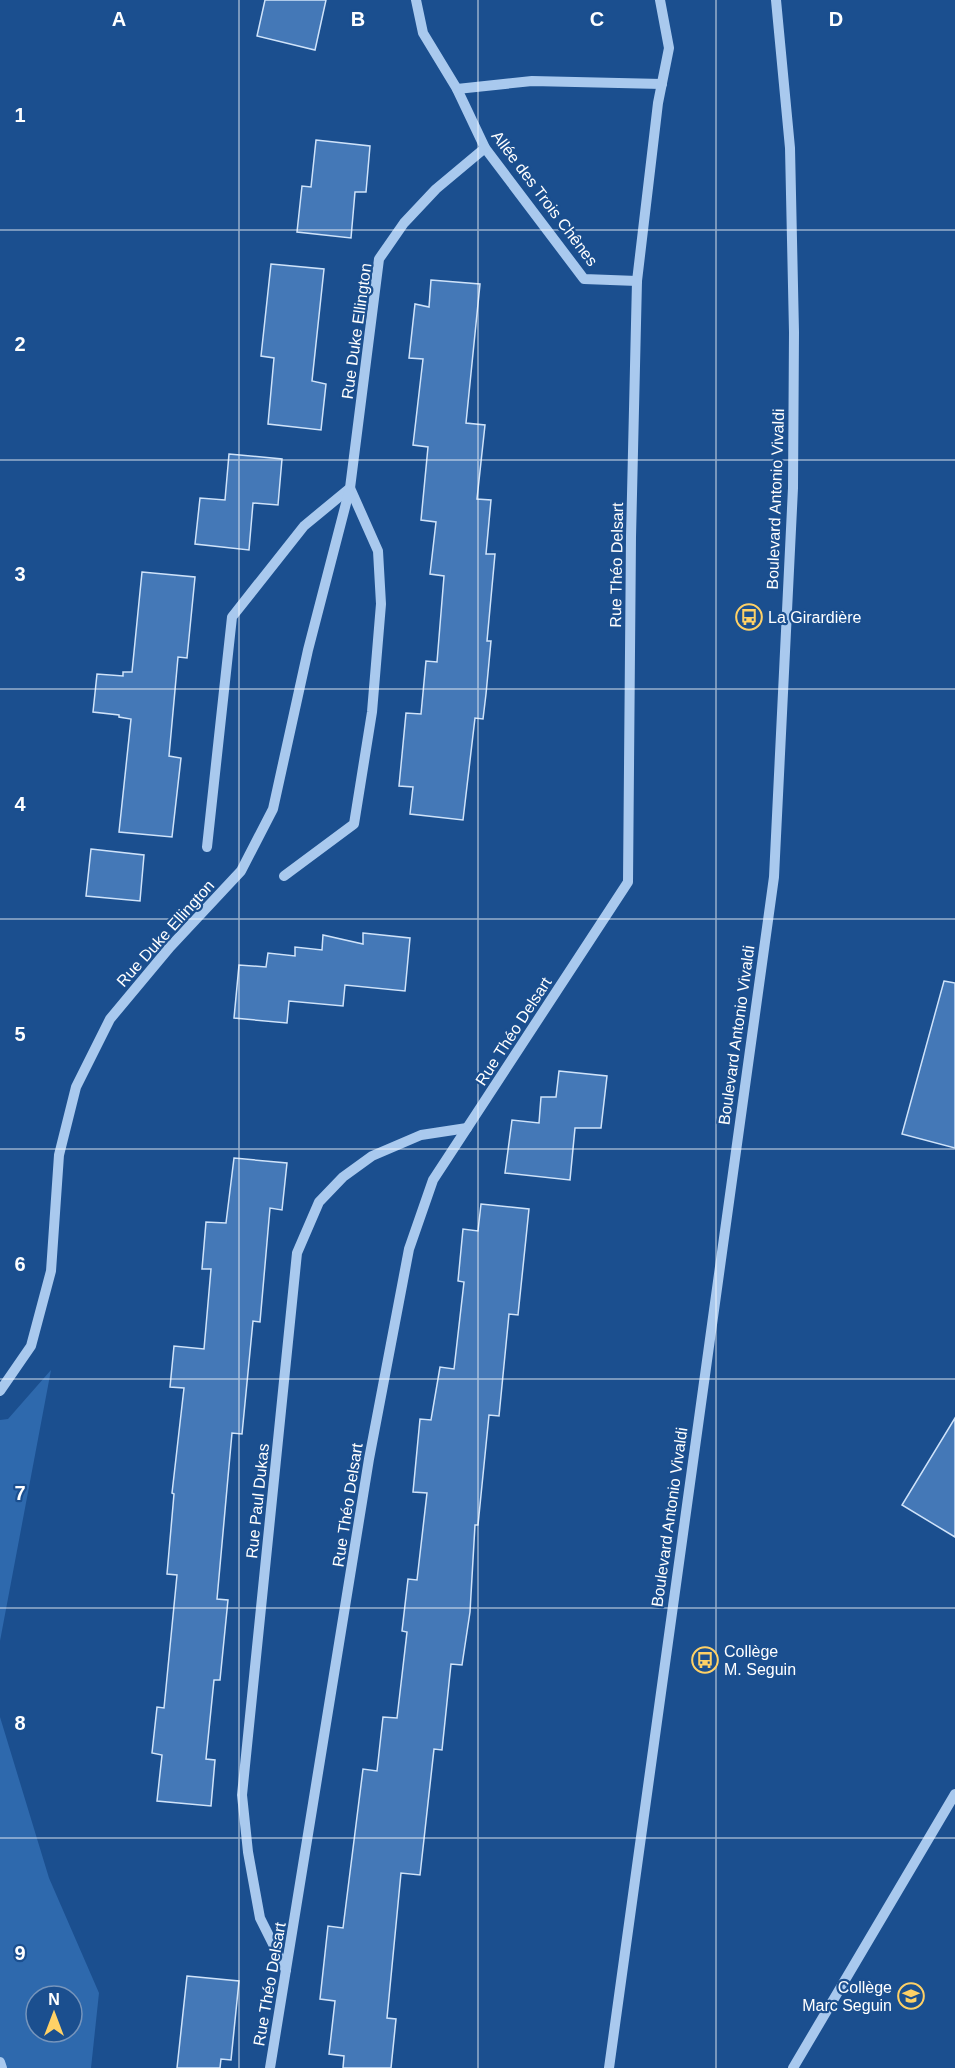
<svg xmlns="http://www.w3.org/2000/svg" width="955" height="2068" font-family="Helvetica,sans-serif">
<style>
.green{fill:#2e69ad;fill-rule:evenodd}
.building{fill:#4478b7;stroke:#cfe3fa;stroke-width:1.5}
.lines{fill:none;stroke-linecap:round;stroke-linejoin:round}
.minor{stroke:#a9c9ee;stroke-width:10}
.grid{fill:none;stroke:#fff;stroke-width:1.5;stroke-opacity:0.55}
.labels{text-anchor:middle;stroke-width:4.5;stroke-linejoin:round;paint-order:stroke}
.street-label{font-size:16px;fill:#fff;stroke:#1b4f8f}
.poi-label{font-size:16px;fill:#fff;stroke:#1b4f8f;text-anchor:start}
.grid-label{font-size:20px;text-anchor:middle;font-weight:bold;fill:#fff;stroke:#1b4f8f;stroke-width:4.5;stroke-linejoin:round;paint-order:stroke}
</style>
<rect width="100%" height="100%" fill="#1b4f8f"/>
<g class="green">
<path d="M 51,1370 L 0,1641 L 0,1420 L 8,1419 Z"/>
<path d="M 0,1717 L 49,1878 L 99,1993 L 91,2068 L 0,2068 ZM 36,1996 L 72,1996 L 72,2032 L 36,2032 Z"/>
</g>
<g class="building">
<path d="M 265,0 L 326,0 L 315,50 L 257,36 Z"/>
<path d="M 316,140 L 370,146 L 366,192 L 355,192 L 351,238 L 297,232 L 302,186 L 311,187 Z"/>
<path d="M 271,264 L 324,269 L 312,381 L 326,384 L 321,430 L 268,424 L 274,358 L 261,356 Z"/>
<path d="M 431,280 L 480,284 L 466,423 L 485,425 L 477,499 L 491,500 L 486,554 L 495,554 L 487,641 L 491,641 L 486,694 L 483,719 L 475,718 L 463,820 L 410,814 L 413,787 L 399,786 L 406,713 L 421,714 L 426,661 L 437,662 L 444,576 L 430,574 L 436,522 L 421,520 L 428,447 L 413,445 L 423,359 L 409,358 L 415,304 L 429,307 Z"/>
<path d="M 229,454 L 282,459 L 278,505 L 253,503 L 249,550 L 195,544 L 200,498 L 225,500 Z"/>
<path d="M 142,572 L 195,577 L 187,658 L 178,657 L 169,756 L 181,758 L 172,837 L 119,832 L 131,719 L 119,717 L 119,715 L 93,712 L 97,674 L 123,676 L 123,672 L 132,672 Z"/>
<path d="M 91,849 L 144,855 L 140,901 L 86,896 Z"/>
<path d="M 363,933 L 410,938 L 405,991 L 345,985 L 343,1006 L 289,1001 L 287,1023 L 234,1018 L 239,965 L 266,967 L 268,953 L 295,956 L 295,947 L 322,950 L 323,935 L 363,944 Z"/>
<path d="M 944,981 L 955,983 L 955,1148 L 902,1134 Z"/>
<path d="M 559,1071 L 607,1076 L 601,1128 L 575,1128 L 570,1180 L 505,1173 L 512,1120 L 539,1123 L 541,1097 L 556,1097 Z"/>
<path d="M 234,1158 L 287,1163 L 282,1210 L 270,1208 L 260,1322 L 253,1321 L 242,1434 L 232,1433 L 217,1599 L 228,1600 L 220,1680 L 214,1680 L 206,1759 L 215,1760 L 211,1806 L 157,1801 L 162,1755 L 152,1753 L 157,1707 L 164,1708 L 177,1575 L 167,1574 L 174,1494 L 172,1493 L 184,1388 L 170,1387 L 174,1346 L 204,1349 L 211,1269 L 202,1269 L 206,1222 L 226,1223 Z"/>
<path d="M 481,1204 L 529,1209 L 518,1315 L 509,1314 L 499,1416 L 489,1415 L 478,1525 L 475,1525 L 470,1612 L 462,1665 L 451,1664 L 442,1750 L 434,1749 L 420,1875 L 401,1873 L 387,2018 L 396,2019 L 391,2068 L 343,2068 L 344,2056 L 329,2054 L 335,2001 L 320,1999 L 328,1926 L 343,1928 L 363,1769 L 377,1771 L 383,1717 L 397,1718 L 407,1632 L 402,1631 L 408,1579 L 417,1580 L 427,1493 L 413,1492 L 420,1419 L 431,1420 L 440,1367 L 454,1369 L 464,1282 L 458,1281 L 463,1229 L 478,1231 Z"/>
<path d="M 955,1418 L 955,1537 L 902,1505 Z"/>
<path d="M 187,1976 L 239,1981 L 231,2060 L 221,2059 L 220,2068 L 177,2068 Z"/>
</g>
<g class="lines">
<g class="minor">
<path d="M 416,0 L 423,33 L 457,89 L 485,148 L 584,279 L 637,281"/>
<path d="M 457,89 L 532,81 L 662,84"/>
<path d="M 207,847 L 232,617 L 304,526 L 350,488 L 379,259 L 404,223 L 436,189 L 485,148"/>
<path d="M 284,876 L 354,824 L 372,712 L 381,604 L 378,551 L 350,488"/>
<path d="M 0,1391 L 31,1346 L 51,1271 L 59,1155 L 76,1087 L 110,1019 L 170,947 L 241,871 L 273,809 L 308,650 L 350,488"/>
<path d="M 286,1970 L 260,1918 L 248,1852 L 242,1795 L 297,1253 L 319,1202 L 343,1177 L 372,1156 L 421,1135 L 467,1128"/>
<path d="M 0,2062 L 2,2068"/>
<path d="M 270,2068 L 369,1459 L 409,1249 L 433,1180 L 628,882 L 631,537 L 637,281 L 658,103 L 669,48 L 660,0"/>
<path d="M 609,2068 L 774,877 L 793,488 L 794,332 L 790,148 L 776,0"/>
<path d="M 793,2068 L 955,1794"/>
</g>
</g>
<path class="grid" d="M 239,0 L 239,2068M 478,0 L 478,2068M 716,0 L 716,2068M 0,230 L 955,230M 0,460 L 955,460M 0,689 L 955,689M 0,919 L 955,919M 0,1149 L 955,1149M 0,1379 L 955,1379M 0,1608 L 955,1608M 0,1838 L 955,1838"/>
<defs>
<g id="bus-ring" transform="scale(1.35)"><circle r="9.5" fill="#1b4f8f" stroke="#ffd166" stroke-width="1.5"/><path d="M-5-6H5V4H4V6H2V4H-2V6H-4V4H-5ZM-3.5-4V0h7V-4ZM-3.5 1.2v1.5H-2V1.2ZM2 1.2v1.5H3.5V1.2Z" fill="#ffd166"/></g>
<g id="school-ring" transform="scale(1.35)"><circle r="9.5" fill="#1b4f8f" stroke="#ffd166" stroke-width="1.5"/><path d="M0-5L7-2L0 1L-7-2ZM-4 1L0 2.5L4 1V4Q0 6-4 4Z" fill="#ffd166"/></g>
</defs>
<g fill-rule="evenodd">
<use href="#bus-ring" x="749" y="617"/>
<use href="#bus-ring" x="705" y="1660"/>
<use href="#school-ring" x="911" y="1996"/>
</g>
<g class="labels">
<g class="street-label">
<text transform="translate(545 198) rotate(53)" y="6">Allée des Trois Chênes</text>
<text transform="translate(356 331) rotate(-82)" y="6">Rue Duke Ellington</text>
<text transform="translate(775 499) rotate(-88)" y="6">Boulevard Antonio Vivaldi</text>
<text transform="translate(616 565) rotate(-89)" y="6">Rue Théo Delsart</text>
<text transform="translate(165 933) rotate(-48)" y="6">Rue Duke Ellington</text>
<text transform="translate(513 1031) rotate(-57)" y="6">Rue Théo Delsart</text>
<text transform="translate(736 1035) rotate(-82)" y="6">Boulevard Antonio Vivaldi</text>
<text transform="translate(257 1501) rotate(-84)" y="6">Rue Paul Dukas</text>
<text transform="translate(347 1505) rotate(-81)" y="6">Rue Théo Delsart</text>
<text transform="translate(669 1517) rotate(-82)" y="6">Boulevard Antonio Vivaldi</text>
<text transform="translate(269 1984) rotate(-80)" y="6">Rue Théo Delsart</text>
</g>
<g class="poi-label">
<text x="768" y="623">La Girardière</text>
<text x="724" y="1657">Collège<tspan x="724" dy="18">M. Seguin</tspan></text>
<text x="892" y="1993" text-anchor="end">Collège<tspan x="892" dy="18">Marc Seguin</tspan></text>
</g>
</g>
<g class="grid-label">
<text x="119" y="26">A</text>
<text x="358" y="26">B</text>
<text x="597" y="26">C</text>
<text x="836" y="26">D</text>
<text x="20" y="122">1</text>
<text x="20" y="351">2</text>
<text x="20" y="581">3</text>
<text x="20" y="811">4</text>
<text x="20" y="1041">5</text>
<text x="20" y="1271">6</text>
<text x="20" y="1500">7</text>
<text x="20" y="1730">8</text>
<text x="20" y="1960">9</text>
</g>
<g transform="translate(54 2014)"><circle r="28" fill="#1b4f8f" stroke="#7695bc" stroke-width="1.5"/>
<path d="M0-4.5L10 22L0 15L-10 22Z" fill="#ffd166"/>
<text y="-9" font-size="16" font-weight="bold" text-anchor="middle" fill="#ffffff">N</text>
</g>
</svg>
